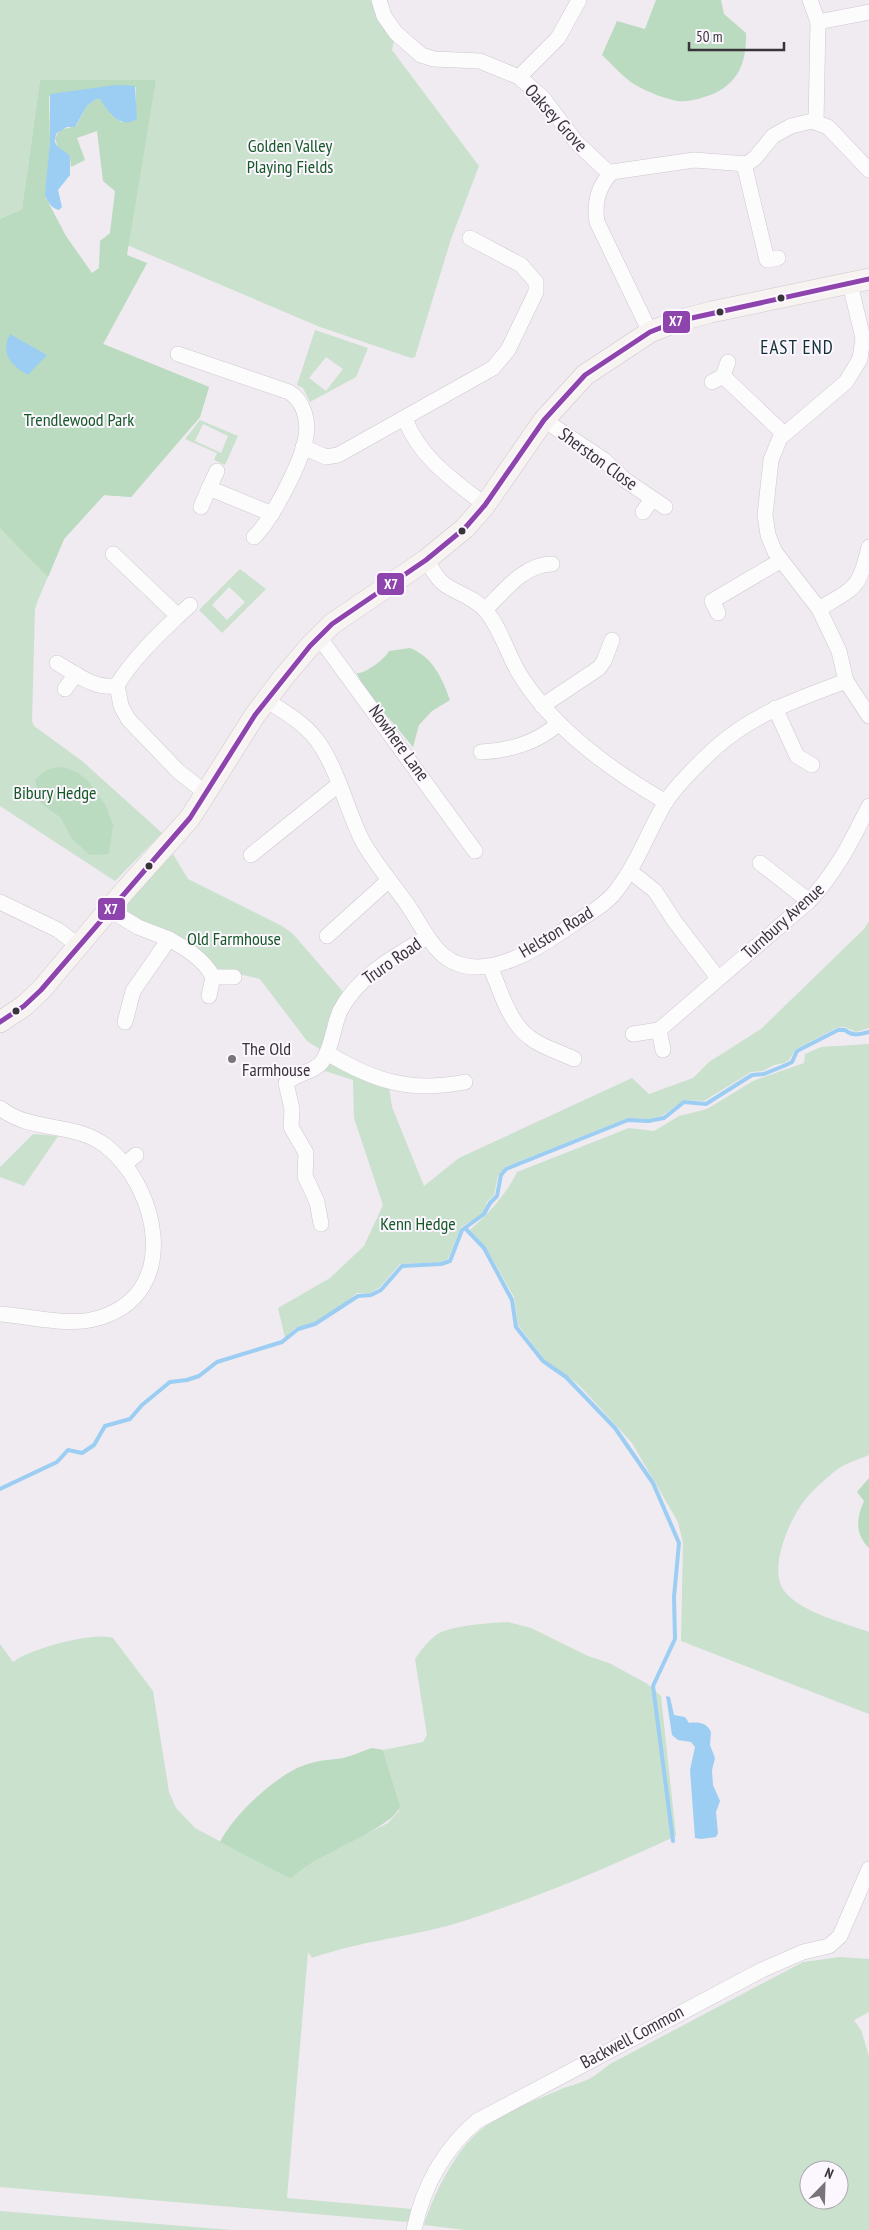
<svg xmlns="http://www.w3.org/2000/svg" width="869" height="2230" font-family="'PT Sans Narrow',sans-serif">
<style>
.green{fill:#cae1cd;fill-rule:evenodd}
.forest{fill:#badbbf;fill-rule:evenodd}
.water{fill:#9bcef2}
.lines{fill:none;stroke-linecap:round;stroke-linejoin:round}
.stream{stroke:#9bcef2;stroke-width:4}
.street-casing{stroke:#cdc8ce;stroke-width:16}
.secondary-casing{stroke:#cdc8ce;stroke-width:22}
.street{stroke:#fdfcfd;stroke-width:15}
.secondary{stroke:#f6f3f1;stroke-width:21}
.bus-1-casing{stroke:#fcf6fe;stroke-width:9}
.bus-1{stroke:#8e44ad;stroke-width:5}
.bus-dot{fill:#383439;stroke:#fcf6fe;stroke-width:2}
.poi-dot{fill:#787479;stroke:#fcf6fe;stroke-width:2}
.labels{text-anchor:middle;stroke-width:4;stroke-linejoin:round;paint-order:stroke}
.street-label{font-size:18px;fill:#383439;stroke:#fcf6fe}
.park-label{font-size:18px;fill:#145926;stroke:#fcf6fe}
.poi-label{font-size:18px;fill:#383439;stroke:#fcf6fe;text-anchor:start}
.neighbourhood-label{font-size:19px;letter-spacing:1px;fill:#0f3037;stroke:#fcf6fe}
.line-badge{stroke:#fcf6fe;stroke-width:2}
.badge-label{font-size:14px;text-anchor:middle;font-weight:bold;fill:#fff}
</style>
<rect width="100%" height="100%" fill="#f0eaf1"/>
<g class="green">
<path d="M 0,0 L 374,0 L 394,41 L 392,50 L 479,166 L 451,239 L 415,357 L 411,358 L 320,327 L 127,245 L 156,80 L 40,80 L 22,209 L 0,219 Z"/>
<path d="M 147,263 L 103,344 L 209,387 L 200,417 L 131,497 L 104,495 L 64,539 L 38,600 L 35,609 L 32,721 L 34,726 L 82,761 L 162,833 L 115,881 L 0,806 L 0,271 L 37,300 Z"/>
<path d="M 315,330 L 368,348 L 356,377 L 310,402 L 303,388 L 297,385 ZM 326,357 L 343,369 L 326,391 L 309,378 Z"/>
<path d="M 200,420 L 238,436 L 225,465 L 214,460 L 217,453 L 185,439 ZM 203,424 L 228,436 L 221,453 L 195,441 Z"/>
<path d="M 240,569 L 266,589 L 222,633 L 199,610 ZM 229,587 L 245,602 L 227,620 L 212,605 Z"/>
<path d="M 173,854 L 188,879 L 282,926 L 293,934 L 345,994 L 321,1050 L 307,1041 L 260,979 L 217,969 L 189,943 L 130,918 L 125,909 L 126,901 Z"/>
<path d="M 869,921 L 869,1028 L 856,1032 L 845,1027 L 836,1028 L 796,1049 L 789,1060 L 784,1063 L 774,1065 L 763,1071 L 751,1072 L 704,1101 L 684,1100 L 662,1116 L 647,1119 L 628,1118 L 505,1167 L 498,1176 L 494,1195 L 487,1202 L 483,1214 L 461,1227 L 448,1259 L 440,1262 L 400,1264 L 380,1287 L 370,1293 L 357,1293 L 336,1310 L 314,1323 L 295,1328 L 285,1338 L 278,1308 L 330,1278 L 364,1246 L 383,1205 L 354,1118 L 353,1080 L 322,1070 L 329,1057 L 389,1086 L 392,1107 L 424,1186 L 459,1158 L 632,1078 L 649,1094 L 693,1078 L 709,1062 L 761,1029 L 864,929 Z"/>
<path d="M 869,1044 L 869,1455 C 860,1459 849,1462 841,1467 C 831,1473 811,1492 804,1501 C 789,1521 766,1572 786,1593 C 803,1613 845,1623 869,1632 L 869,1714 L 681,1641 L 683,1543 L 678,1522 L 632,1443 L 579,1385 L 544,1359 L 518,1325 L 514,1297 L 486,1248 L 470,1230 C 489,1213 506,1195 517,1172 L 629,1128 L 654,1131 L 679,1116 L 707,1109 L 753,1081 L 804,1063 L 805,1054 L 821,1047 Z"/>
<path d="M 33,1134 L 58,1136 L 24,1186 L 0,1177 L 0,1167 Z"/>
<path d="M 508,1622 L 531,1628 L 588,1656 L 609,1663 L 646,1683 L 661,1696 L 676,1836 C 607,1868 536,1898 464,1921 C 414,1937 362,1940 312,1958 L 308,1952 L 287,2198 L 412,2209 L 408,2222 L 0,2187 L 0,1644 L 13,1662 C 29,1649 94,1631 113,1638 L 153,1691 L 169,1792 L 176,1808 L 195,1828 L 291,1879 L 298,1871 L 333,1850 L 388,1823 L 399,1811 L 399,1803 L 383,1750 L 423,1742 L 427,1735 L 415,1659 C 421,1650 428,1641 436,1635 C 451,1625 490,1623 508,1622 Z"/>
<path d="M 840,1957 L 869,1959 L 869,2012 L 854,2020 L 861,2030 L 869,2056 L 869,2230 L 465,2230 L 424,2225 C 433,2195 457,2147 483,2128 C 506,2111 534,2101 559,2090 C 567,2086 576,2085 584,2081 C 593,2078 602,2070 610,2064 L 803,1962 ZM 809,2170 L 839,2170 L 839,2200 L 809,2200 Z"/>
<path d="M 0,2211 L 231,2230 L 0,2230 Z"/>
</g>
<g class="forest">
<path d="M 656,0 L 721,0 L 724,14 L 746,33 C 747,65 736,88 704,97 C 696,100 685,102 677,101 C 666,99 651,93 641,88 C 626,81 614,66 602,55 L 617,21 L 645,29 Z"/>
<path d="M 40,80 L 156,80 L 127,255 L 147,263 L 103,344 L 209,387 L 200,417 L 131,497 L 104,495 L 64,539 L 48,577 L 0,528 L 0,219 L 22,209 ZM 136,87 L 136,120 L 121,122 L 111,114 L 100,99 L 96,99 L 87,106 L 76,126 L 60,130 L 55,138 L 58,148 L 70,156 L 71,167 L 85,160 L 77,138 L 97,131 L 103,181 L 115,191 L 110,233 L 100,241 L 99,268 L 92,273 L 66,236 L 46,198 L 50,141 L 49,96 Z"/>
<path d="M 410,648 C 433,657 442,678 450,700 L 432,711 L 419,725 L 413,747 L 363,687 L 357,673 C 365,674 385,659 389,651 Z"/>
<path d="M 62,767 L 77,772 L 89,782 L 106,806 L 113,825 L 109,854 L 90,855 L 72,839 L 61,818 L 41,803 L 35,781 C 43,770 48,768 62,767 Z"/>
<path d="M 869,1478 L 869,1548 C 855,1534 856,1519 864,1501 L 857,1492 Z"/>
<path d="M 372,1748 L 383,1750 L 400,1806 C 394,1829 313,1854 291,1879 L 220,1842 C 233,1815 279,1772 308,1764 C 319,1760 331,1760 343,1758 C 352,1756 362,1751 372,1748 Z"/>
</g>
<g class="water">
<path d="M 116,85 L 135,86 L 137,119 C 121,130 108,112 100,99 L 96,99 L 87,106 L 75,127 L 67,127 L 57,133 C 50,146 62,148 70,156 L 70,175 L 58,190 L 62,207 L 59,210 C 51,208 47,201 45,194 L 50,141 L 50,94 Z"/>
<path d="M 10,334 L 47,355 L 28,375 C 11,366 0,353 10,334 Z"/>
<path d="M 666,1696 L 670,1697 L 674,1715 L 685,1717 L 689,1723 C 698,1722 706,1722 711,1732 L 710,1745 L 715,1758 L 712,1770 L 713,1785 L 720,1801 L 716,1812 L 718,1833 L 716,1837 L 701,1839 L 695,1838 L 690,1770 L 695,1747 L 691,1742 L 678,1740 L 672,1735 Z"/>
</g>
<g class="lines">
<g class="stream">
<path d="M 465,1228 L 484,1248 L 512,1300 L 516,1327 L 543,1361 L 566,1377 L 615,1428 L 653,1483 L 679,1543 L 674,1597 L 675,1639 L 653,1686 L 673,1841"/>
<path d="M 0,1489 L 57,1462 L 68,1450 L 82,1453 L 94,1445 L 105,1426 L 130,1419 L 142,1405 L 170,1382 L 187,1380 L 199,1376 L 217,1362 L 282,1342 L 298,1329 L 315,1324 L 358,1296 L 371,1295 L 381,1290 L 402,1266 L 441,1264 L 450,1261 L 462,1230 L 484,1214 L 490,1203 L 497,1196 L 501,1175 L 506,1169 L 628,1120 L 648,1121 L 664,1118 L 684,1102 L 706,1104 L 752,1075 L 764,1074 L 786,1065 L 792,1062 L 797,1051 L 838,1030 L 845,1030 C 853,1037 860,1034 869,1032"/>
</g>
<g class="street-casing">
<g id="street">
<path d="M 379,0 L 384,16 L 396,33 L 421,55 L 434,59 L 480,61 L 519,77 L 543,98 L 576,142 L 610,174"/>
<path d="M 810,0 L 818,22 L 816,122"/>
<path d="M 818,22 L 869,12"/>
<path d="M 519,77 L 558,38 L 579,0"/>
<path d="M 744,164 L 767,260 L 778,258"/>
<path d="M 850,284 L 863,338 L 860,359 L 846,382 L 780,438 L 771,460 L 765,515 L 768,535 L 775,552 L 819,609 L 839,651 L 846,681 L 869,716"/>
<path d="M 650,332 L 597,222 C 594,203 598,186 612,172 L 694,160 L 747,164 L 755,158 L 773,136 L 791,126 L 812,121 L 828,127 L 869,170"/>
<path d="M 178,354 L 289,392 C 303,400 309,420 306,436 C 303,460 272,520 254,537"/>
<path d="M 723,376 L 783,433"/>
<path d="M 712,382 L 723,376 L 728,362"/>
<path d="M 405,419 C 420,458 453,480 485,505"/>
<path d="M 544,420 L 604,460 L 625,480 L 665,507"/>
<path d="M 303,447 L 326,457 L 338,455 L 493,368 L 508,350 L 536,292 L 536,282 L 521,265 L 470,238"/>
<path d="M 209,488 L 217,471"/>
<path d="M 201,507 L 209,488 L 272,514"/>
<path d="M 643,512 L 652,499"/>
<path d="M 113,554 L 178,616 C 155,638 134,658 117,685 L 121,706 L 128,719 L 178,771 L 207,794"/>
<path d="M 426,560 C 432,568 436,578 444,584 C 458,594 474,597 486,611 C 502,630 508,657 522,678 C 556,731 612,771 666,802"/>
<path d="M 819,609 C 855,587 859,590 869,547"/>
<path d="M 485,610 C 503,592 524,564 552,564"/>
<path d="M 718,613 L 712,601 L 780,561"/>
<path d="M 178,616 L 190,605"/>
<path d="M 319,637 L 475,851"/>
<path d="M 57,663 C 75,673 96,691 117,685"/>
<path d="M 65,689 L 76,674"/>
<path d="M 266,700 C 283,711 303,722 316,739 C 338,768 346,809 363,842 C 376,865 394,885 409,907 C 420,923 428,942 443,955 C 482,988 543,945 576,922 C 590,913 606,904 616,891 C 637,864 648,832 665,803 C 677,784 697,765 713,750 C 752,714 798,699 846,681"/>
<path d="M 542,706 L 599,668 L 604,661 L 612,640"/>
<path d="M 775,708 L 797,756 L 812,765"/>
<path d="M 481,752 C 511,750 537,743 559,723"/>
<path d="M 251,855 L 338,785"/>
<path d="M 760,863 L 809,901"/>
<path d="M 630,871 L 655,891 L 675,922 L 718,978"/>
<path d="M 0,902 L 58,930 L 80,947"/>
<path d="M 110,910 L 138,927 L 169,939 L 133,991 L 125,1022"/>
<path d="M 327,936 L 389,880"/>
<path d="M 169,939 C 185,948 204,959 213,977 L 209,996"/>
<path d="M 490,966 C 500,989 508,1021 529,1037 C 541,1047 560,1052 574,1059"/>
<path d="M 213,977 L 234,977"/>
<path d="M 659,1030 L 809,901 C 837,871 851,842 869,806"/>
<path d="M 633,1034 L 659,1030 L 663,1050"/>
<path d="M 327,1053 C 374,1081 410,1093 465,1082"/>
<path d="M 0,1108 C 31,1133 74,1121 106,1146 C 158,1187 181,1291 102,1317 C 70,1328 32,1316 0,1314"/>
<path d="M 124,1165 L 136,1155"/>
<path d="M 321,1224 L 317,1202 L 305,1176 L 306,1153 L 291,1127 L 292,1109 L 286,1083 C 296,1073 313,1073 322,1062 C 332,1048 333,1027 340,1011 C 359,975 394,957 427,937"/>
<path d="M 414,2230 C 423,2187 444,2149 477,2121 L 762,1970 L 803,1952 L 829,1946 L 840,1936 L 869,1869"/>
</g>
</g>
<g class="secondary-casing">
<path id="secondary" d="M 0,1022 L 24,1006 L 41,990 L 122,894 L 190,818 L 255,715 L 282,679 L 310,646 L 332,624 L 426,560 L 465,528 L 485,505 L 544,420 L 585,375 L 650,332 L 678,321 L 711,312 L 869,279"/>
</g>
<use href="#street" class="street"/>
<use href="#secondary" class="secondary"/>
<g class="bus-1-casing">
<path id="bus-1" d="M 0,1022 L 24,1006 L 41,990 L 190,818 L 255,715 L 310,646 L 332,624 L 426,560 L 465,528 L 485,505 L 544,420 L 585,375 L 650,332 L 678,321 L 869,279"/>
</g>
<use href="#bus-1" class="bus-1"/>
</g>
<g class="bus-dot">
<circle cx="781" cy="298" r="4.5"/>
<circle cx="720" cy="312" r="4.5"/>
<circle cx="462" cy="531" r="4.5"/>
<circle cx="149" cy="866" r="4.5"/>
<circle cx="16" cy="1011" r="4.5"/>
</g>
<circle class="poi-dot" cx="232" cy="1059" r="5"/>
<g class="labels">
<g class="street-label">
<text transform="translate(556 118) rotate(48)" y="6">Oaksey Grove</text>
<text transform="translate(598 459) rotate(36)" y="6">Sherston Close</text>
<text transform="translate(399 743) rotate(54)" y="6">Nowhere Lane</text>
<text transform="translate(783 921) rotate(-42)" y="6">Turnbury Avenue</text>
<text transform="translate(556 932) rotate(-31)" y="6">Helston Road</text>
<text transform="translate(392 961) rotate(-35)" y="6">Truro Road</text>
<text transform="translate(632 2037) rotate(-28)" y="6">Backwell Common</text>
</g>
<g class="park-label">
<text x="290" y="152">Golden Valley<tspan x="290" dy="21">Playing Fields</tspan></text>
<text x="79" y="426">Trendlewood Park</text>
<text x="55" y="799">Bibury Hedge</text>
<text x="234" y="945">Old Farmhouse</text>
<text x="418" y="1230">Kenn Hedge</text>
</g>
<g class="poi-label">
<text x="242" y="1055">The Old<tspan x="242" dy="21">Farmhouse</tspan></text>
</g>
<g class="neighbourhood-label">
<text x="797" y="354">EAST END</text>
</g>
</g>
<g class="line-badge">
<rect x="662" y="310" width="29" height="24" rx="5" fill="#8e44ad"/>
<rect x="376" y="572" width="29" height="24" rx="5" fill="#8e44ad"/>
<rect x="97" y="897" width="29" height="24" rx="5" fill="#8e44ad"/>
</g>
<g class="badge-label">
<text x="676" y="326">X7</text>
<text x="391" y="589">X7</text>
<text x="111" y="914">X7</text>
</g>
<g transform="translate(824 2185) rotate(23)"><circle r="24" fill="#fcf6fe" stroke="#aea8af"/>
<path d="M0-4L9 19L0 12L-9 19Z" fill="#787479"/>
<text y="-8" font-size="14" font-weight="bold" text-anchor="middle" fill="#383439">N</text>
</g>
<path d="M689 42v8h95v-8" fill="none" stroke="#383439" stroke-width="2.5"/>
<text x="696" y="42" font-size="15" fill="#383439" stroke="#fcf6fe" stroke-width="4" paint-order="stroke">50 m</text>
</svg>
